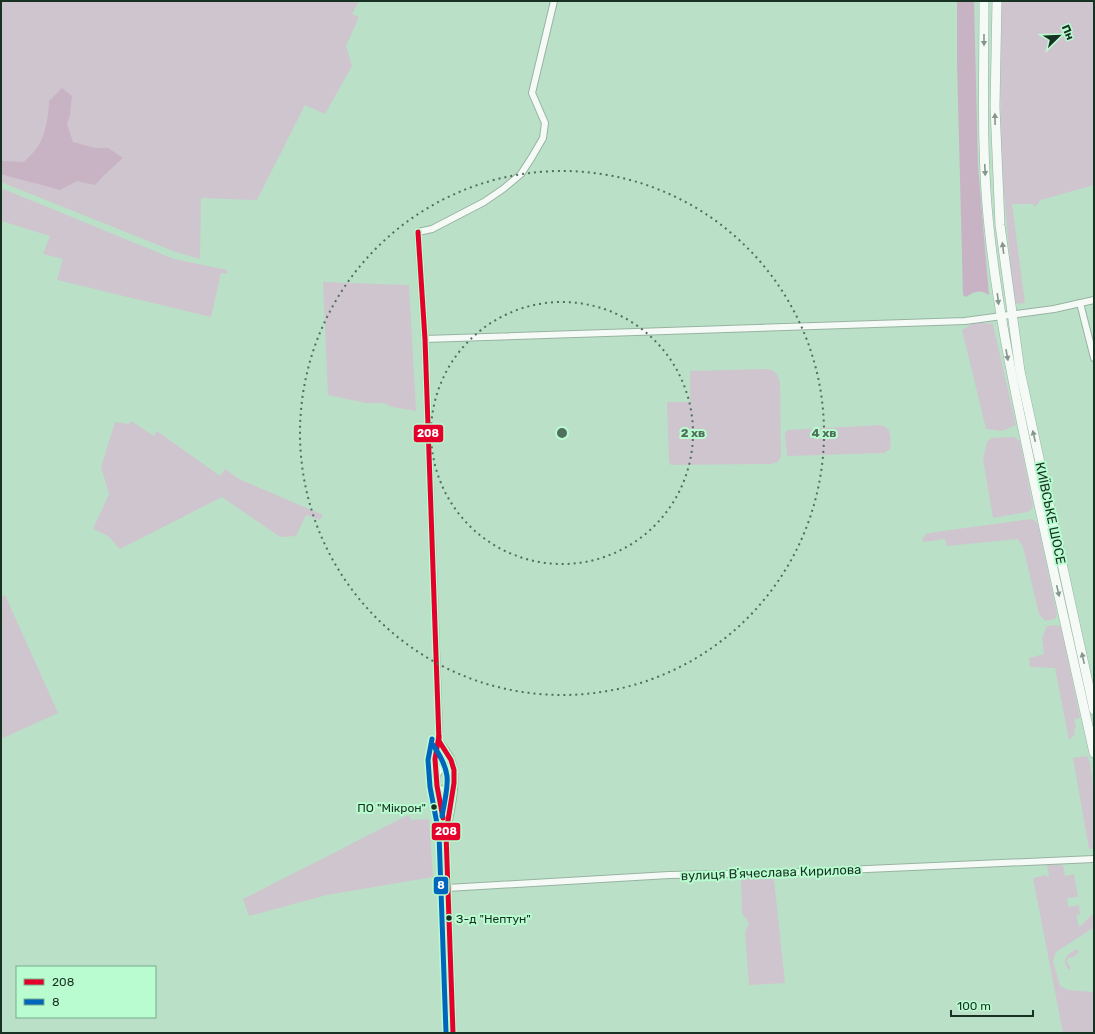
<svg xmlns="http://www.w3.org/2000/svg" width="1095" height="1034" font-family="Rubik,sans-serif">
<style>
.green{fill:#cfc5ce}
.forest{fill:#c7b3c4}
.lines{fill:none;stroke-linecap:round;stroke-linejoin:round}
.minor-casing{stroke:#97b3a1;stroke-width:8}
.primary-casing{stroke:#97b3a1;stroke-width:10}
.minor{stroke:#f5faf7;stroke-width:6}
.primary{stroke:#f5faf7;stroke-width:9}
.bus-1-casing{stroke:#b9fcd0;stroke-width:8}
.bus-2-casing{stroke:#b9fcd0;stroke-width:8}
.bus-1{stroke:#e4002b;stroke-width:5}
.bus-2{stroke:#0065bd;stroke-width:5}
.oneway{fill:#86968c}
.ring{fill:none;stroke:#506f5c;stroke-width:2;stroke-dasharray:2 4}
.bus-dot{fill:#173222;stroke:#b9fcd0;stroke-width:1.5}
.labels{text-anchor:middle;stroke-width:4;stroke-linejoin:round;paint-order:stroke}
.bus-label{font-size:12px;fill:#173222;stroke:#b9fcd0;text-anchor:end}
.street-label{font-size:13px;fill:#173222;stroke:#b9fcd0}
.centre{fill:#506f5c;stroke:#b9fcd0;stroke-width:2}
.ring-label{font-size:12px;text-anchor:middle;font-weight:bold;fill:#506f5c;stroke:#b9fcd0;stroke-width:4;stroke-linejoin:round;paint-order:stroke}
.line-badge{stroke:#b9fcd0;stroke-width:1.5}
.badge-label{font-size:11px;text-anchor:middle;font-weight:bold;fill:#fff}
</style>
<rect width="100%" height="100%" fill="#bbe0c8"/>
<g class="green">
<path d="M 1,1 L 359,1 L 352,14 L 359,17 L 346,46 L 352,66 L 325,114 L 305,105 L 257,200 L 201,198 L 200,259 L 173,251 L 1,182 Z"/>
<path d="M 1000,1 L 1094,1 L 1094,185 L 1041,200 L 1035,207 L 1033,204 L 1012,204 L 1025,303 L 1014,304 L 1001,161 Z"/>
<path d="M 1,188 L 174,259 L 227,270 L 227,274 L 221,273 L 211,317 L 57,280 L 63,259 L 43,254 L 50,236 L 1,221 Z"/>
<path d="M 323,282 L 409,285 L 416,411 L 392,407 L 384,403 L 366,403 L 328,395 Z"/>
<path d="M 975,322 L 993,324 L 994,329 L 1016,425 L 1002,431 L 986,429 L 962,330 Z"/>
<path d="M 767,369 C 775,370 778,374 780,383 L 781,457 L 778,462 L 771,464 L 671,465 L 669,462 L 667,402 L 690,402 L 690,371 Z"/>
<path d="M 131,421 L 154,436 L 157,431 L 220,476 L 225,469 L 239,479 L 323,515 L 320,520 L 306,515 L 296,536 L 280,537 L 222,497 L 120,549 L 108,536 L 93,529 L 109,494 L 101,467 L 115,422 L 129,424 Z"/>
<path d="M 881,425 C 892,428 891,439 890,449 L 884,453 L 787,456 L 785,434 L 787,430 Z"/>
<path d="M 1014,437 L 1020,441 L 1033,506 L 1031,510 L 1027,512 L 993,518 L 983,459 L 987,442 L 991,438 Z"/>
<path d="M 1031,519 L 1035,521 L 1038,525 L 1057,615 L 1055,619 L 1045,621 L 1039,614 L 1023,547 L 1018,539 L 947,546 L 945,539 L 924,542 L 922,540 L 926,534 L 936,532 Z"/>
<path d="M 5,595 L 58,713 L 1,739 L 1,597 Z"/>
<path d="M 1057,625 L 1061,627 L 1080,718 L 1074,719 L 1076,728 L 1074,728 L 1075,734 L 1069,740 L 1055,668 L 1030,667 L 1029,658 L 1044,654 L 1042,638 L 1047,626 Z"/>
<path d="M 1087,756 C 1095,767 1094,830 1094,848 L 1089,849 L 1073,758 Z"/>
<path d="M 408,815 L 411,820 L 429,819 L 433,877 L 327,895 L 249,916 L 243,899 Z"/>
<path d="M 1047,865 L 1063,865 L 1065,876 L 1074,874 L 1078,897 L 1067,898 L 1068,907 L 1079,905 L 1080,914 L 1076,915 L 1079,927 L 1094,913 L 1093,928 L 1056,952 L 1053,961 L 1060,986 L 1068,990 L 1094,992 L 1094,1033 L 1063,1033 L 1033,878 L 1045,875 L 1047,877 L 1049,876 Z"/>
<path d="M 741,878 L 774,879 L 785,983 L 749,985 L 745,932 L 749,923 L 742,913 Z"/>
<path d="M 1077,949 L 1079,952 L 1074,957 L 1068,958 L 1067,962 L 1071,968 L 1069,970 C 1060,959 1068,954 1077,949 Z"/>
</g>
<g class="forest">
<path d="M 957,1 L 974,1 L 978,166 L 989,295 C 980,289 975,291 966,297 L 963,295 L 957,63 Z"/>
<path d="M 62,88 L 72,96 L 70,115 L 67,124 L 73,142 L 95,148 L 108,148 L 123,158 L 103,176 L 95,185 L 77,181 L 60,190 C 40,184 20,180 1,174 L 1,161 L 24,162 C 28,158 33,153 37,148 C 45,137 49,114 49,101 Z"/>
</g>
<g class="lines">
<g class="minor-casing">
<g id="minor">
<path d="M 1080,303 L 1094,358"/>
<path d="M 425,339 L 965,321 L 1054,309 L 1094,300"/>
<path d="M 439,741 C 443,747 448,752 451,759 C 459,778 451,811 447,830"/>
<path d="M 437,775 L 441,768 L 447,767 L 454,774"/>
<path d="M 437,786 L 443,791 L 449,789 L 454,784"/>
<path d="M 447,888 L 669,875 L 778,873 L 1094,859"/>
<path d="M 453,1033 L 446,833 L 437,786 L 435,759 L 439,741 L 439,731 L 425,339 L 418,232 L 432,229 L 484,202 L 503,189 L 521,174 L 532,157 L 543,138 L 545,123 L 532,93 L 554,1"/>
</g>
</g>
<g class="primary-casing">
<g id="primary">
<path d="M 984,1 C 984,76 981,152 989,227 C 997,304 1012,378 1028,453 C 1049,554 1072,653 1094,753"/>
<path d="M 997,1 L 995,107 L 1000,225 L 1020,371 L 1094,710"/>
</g>
</g>
<use href="#minor" class="minor"/>
<use href="#primary" class="primary"/>
<g class="bus-1-casing">
<g id="bus-1">
<path d="M 418,232 L 425,339 L 439,741 L 451,760 L 454,770 L 454,783 L 446,833 L 453,1033"/>
<path d="M 439,736 L 435,759 L 437,786 L 443,818"/>
</g>
</g>
<g class="bus-2-casing">
<g id="bus-2">
<path d="M 432,739 L 428,760 L 430,787 L 439,834 L 446,1033"/>
<path d="M 433,745 C 453,774 448,783 442,816"/>
</g>
</g>
<use href="#bus-1" class="bus-1"/>
<use href="#bus-2" class="bus-2"/>
</g>
<defs><path id="oneway-solid" d="M-6-.8H1V-3.2L6.5 0L1 3.2V.8H-6Z"/></defs>
<g class="oneway">
<use href="#oneway-solid" transform="translate(984 40) rotate(90)"/>
<use href="#oneway-solid" transform="translate(995 119) rotate(-91)"/>
<use href="#oneway-solid" transform="translate(985 170) rotate(87)"/>
<use href="#oneway-solid" transform="translate(1003 248) rotate(-97)"/>
<use href="#oneway-solid" transform="translate(998 299) rotate(83)"/>
<use href="#oneway-solid" transform="translate(1007 355) rotate(80)"/>
<use href="#oneway-solid" transform="translate(1034 436) rotate(-103)"/>
<use href="#oneway-solid" transform="translate(1058 591) rotate(77)"/>
<use href="#oneway-solid" transform="translate(1083 658) rotate(-102)"/>
</g>
<g class="ring">
<circle cx="562" cy="433" r="131"/>
<circle cx="562" cy="433" r="262"/>
</g>
<g class="bus-dot">
<circle cx="434" cy="807" r="3.5"/>
<circle cx="449" cy="918" r="3.5"/>
</g>
<g class="labels">
<g class="bus-label">
<text x="426" y="812">ПО "Мікрон"</text>
<text x="456" y="923" text-anchor="start">З-д "Нептун"</text>
</g>
<g class="street-label">
<text transform="translate(1051 513) rotate(78)" y="5">КИЇВСЬКЕ ШОСЕ</text>
<text transform="translate(771 872) rotate(-2)" y="5">вулиця Вʼячеслава Кирилова</text>
</g>
</g>
<circle cx="562" cy="433" r="6" class="centre"/>
<g class="ring-label">
<text x="693" y="437">2 хв</text>
<text x="824" y="437">4 хв</text>
</g>
<g class="line-badge">
<rect x="413" y="424" width="31" height="19" rx="4" fill="#e4002b"/>
<rect x="431" y="822" width="30" height="19" rx="4" fill="#e4002b"/>
<rect x="433" y="876" width="16" height="19" rx="4" fill="#0065bd"/>
</g>
<g class="badge-label">
<text x="428" y="437">208</text>
<text x="446" y="835">208</text>
<text x="441" y="889">8</text>
</g>
<rect width="1095" height="1034" fill="none" stroke="#173222" stroke-width="4"/>
<rect x="16" y="966" width="140" height="52" fill="#b9fcd0" stroke="#78ab8a"/>
<rect x="24" y="979" width="20" height="6" fill="#e4002b" stroke="#78ab8a"/>
<text x="52" y="986" font-size="12" fill="#173222">208</text>
<rect x="24" y="999" width="20" height="6" fill="#0065bd" stroke="#78ab8a"/>
<text x="52" y="1006" font-size="12" fill="#173222">8</text>
<g transform="translate(1059 36) rotate(67)" stroke="#b9fcd0" stroke-width="3" paint-order="stroke">
<path d="M0-3L7 15L0 10L-7 15Z" fill="#173222"/>
<text y="-6" font-size="11" font-weight="bold" text-anchor="middle" fill="#173222">Пн</text>
</g>
<path d="M951 1010v6h82v-6" fill="none" stroke="#173222" stroke-width="2"/>
<text x="957" y="1010" font-size="12" fill="#173222" stroke="#b9fcd0" stroke-width="3" paint-order="stroke">100 m</text>
</svg>
